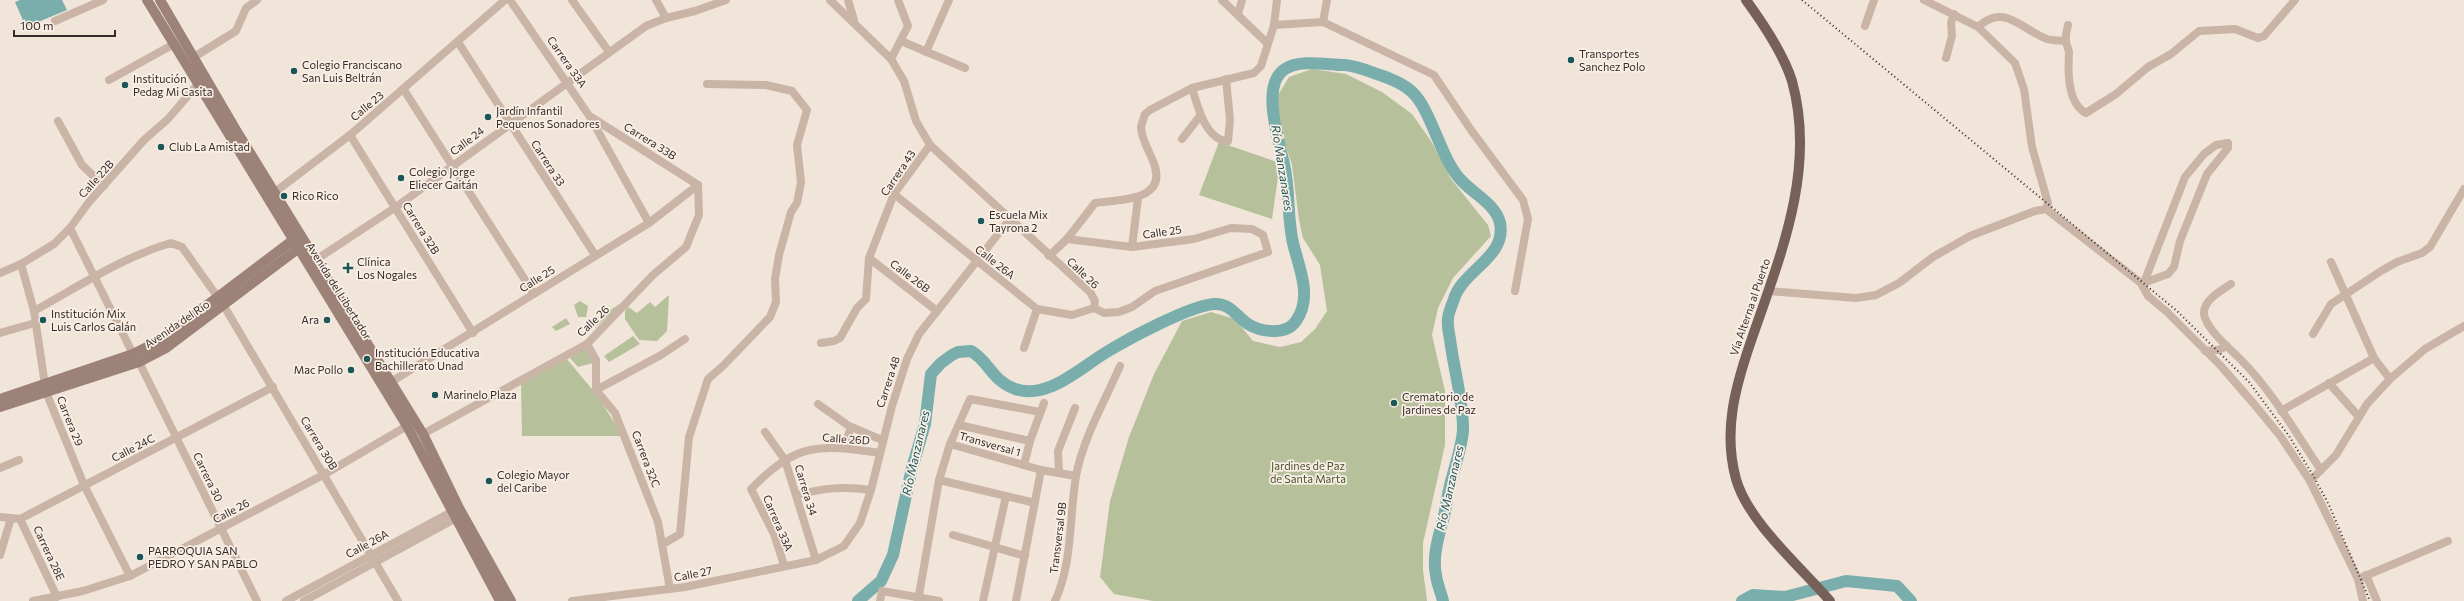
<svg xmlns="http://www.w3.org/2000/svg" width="2464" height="601" font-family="Commissioner,sans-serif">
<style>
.green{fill:#b6c09a}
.water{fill:#79aeac}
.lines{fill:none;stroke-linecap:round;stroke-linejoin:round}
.river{stroke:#79aeac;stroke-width:12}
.minor{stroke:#c9b4a6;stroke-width:8}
.secondary{stroke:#9d8278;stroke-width:10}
.primary{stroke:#776058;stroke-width:10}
.rail{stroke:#352b27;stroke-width:2;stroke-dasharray:1 3;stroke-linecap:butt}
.poi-dot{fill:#1d5656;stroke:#f9efe6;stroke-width:1.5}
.labels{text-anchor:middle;stroke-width:3.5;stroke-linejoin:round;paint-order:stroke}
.poi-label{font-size:11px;fill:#352b27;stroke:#f9efe6;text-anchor:start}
.street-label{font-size:11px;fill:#352b27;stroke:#f9efe6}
.park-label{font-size:11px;fill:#47532b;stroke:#f9efe6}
.water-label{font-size:12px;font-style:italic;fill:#1d5656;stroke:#f9efe6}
</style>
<rect width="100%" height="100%" fill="#f1e5da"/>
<g class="green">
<path d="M 1312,69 L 1346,74 L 1382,92 L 1412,114 L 1431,141 L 1451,179 L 1488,225 L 1491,236 L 1453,278 L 1438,308 L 1432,335 L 1445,391 L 1445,445 L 1423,543 L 1423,570 L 1427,601 L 1153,601 L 1114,594 L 1100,577 L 1110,501 L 1129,437 L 1154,374 L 1182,321 L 1211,312 L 1235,319 L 1253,341 L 1280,347 L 1301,342 L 1315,329 L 1327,311 L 1320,265 L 1303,238 L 1299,220 L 1292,165 L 1275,113 L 1278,95 L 1289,77 Z"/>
<path d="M 1219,142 L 1280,163 L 1272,219 L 1199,195 Z"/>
<path d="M 669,295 L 667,331 L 657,341 L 639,340 L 625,319 L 625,311 L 628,307 L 637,313 L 650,302 L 655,307 Z"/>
<path d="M 626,300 L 595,328 L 596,319 Z"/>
<path d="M 580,301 L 588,306 L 586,317 L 578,317 L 574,305 Z"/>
<path d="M 566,318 L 570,324 L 556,331 L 552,327 Z"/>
<path d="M 633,336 L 640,344 L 609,362 L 604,356 Z"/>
<path d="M 586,347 L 593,363 L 578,367 L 570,358 Z"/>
<path d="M 566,358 L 596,394 L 623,436 L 522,436 L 521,383 Z"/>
</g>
<path class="water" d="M 20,0 L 62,0 L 67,10 L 26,27 L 15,2 Z"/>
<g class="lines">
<g class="river">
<path d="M 858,601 L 881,581 L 893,555 L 912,468 L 925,424 L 931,374 L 941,363 L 952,355 L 958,352 L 971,351 C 990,362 991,380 1015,389 C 1047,400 1079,369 1105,353 C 1128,339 1189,306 1214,304 C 1230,303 1236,316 1248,324 C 1261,332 1286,336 1296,321 C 1313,297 1299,268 1293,243 C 1287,217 1290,190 1284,164 C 1279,140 1260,85 1285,69 C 1301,59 1327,65 1345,65 C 1356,66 1366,70 1377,74 C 1389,78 1403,83 1412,92 C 1431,109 1440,157 1460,179 C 1472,193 1496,204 1500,223 C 1507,257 1463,270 1454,299 C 1452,305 1448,313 1448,319 C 1447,325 1449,333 1450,339 C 1453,366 1464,404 1463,431 C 1461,452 1453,470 1449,490 C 1447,498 1446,507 1444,516 C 1439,535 1432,556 1436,575 C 1437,584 1441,592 1443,601"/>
<path d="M 1742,601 L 1753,595 L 1785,597 L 1846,581 L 1897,586 L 1911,601"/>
</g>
<g class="minor">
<path d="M 510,0 L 590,117 L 649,223"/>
<path d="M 572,0 L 609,52"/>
<path d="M 656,0 L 666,18"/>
<path d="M 830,0 L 891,59 L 904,81 L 916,121 L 930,145 L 1090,292 L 1095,301 L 1094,308"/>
<path d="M 848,0 L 854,20"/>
<path d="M 1222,0 L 1267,43"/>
<path d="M 1924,0 L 1978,27 L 2015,63 L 2024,89 L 2032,147 L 2048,203 L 2046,209"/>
<path d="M 1238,14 L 1242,0"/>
<path d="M 55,21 L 103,0"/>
<path d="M 1323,22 L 1327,0"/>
<path d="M 1274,25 L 1277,0"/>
<path d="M 2068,25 C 2067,30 2065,36 2066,41 C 2066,45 2069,49 2069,53 C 2068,71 2067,103 2086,113 L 2116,94 L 2148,67 L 2171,54 L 2199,31 L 2235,29 L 2258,38 L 2264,36 L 2295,0"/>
<path d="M 1865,26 L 1874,0"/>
<path d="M 1978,27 C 2004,2 2022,30 2047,39 C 2053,41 2060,40 2066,41"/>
<path d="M 901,41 L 965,68"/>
<path d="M 458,42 L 595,255"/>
<path d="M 926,52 L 949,0"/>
<path d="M 194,57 L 236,31 L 246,8 L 257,0"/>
<path d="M 1946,58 L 1952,36 L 1951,23 L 1954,14"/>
<path d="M 891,59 L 908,26 L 898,0"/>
<path d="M 109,80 L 174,44"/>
<path d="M 1192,88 C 1197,105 1206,141 1228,141 L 1230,120 L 1226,79"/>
<path d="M 404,90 L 534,294"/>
<path d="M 591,117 L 698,185"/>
<path d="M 58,121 L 82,165 L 104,186"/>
<path d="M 350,135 L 473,333"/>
<path d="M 1182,139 L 1200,116"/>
<path d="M 275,192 L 350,135 L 505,0"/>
<path d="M 894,194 L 1037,309 L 1072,315 L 1094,308"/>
<path d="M 70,228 L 133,354"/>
<path d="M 1067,239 L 1132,247 L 1194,239 L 1231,228 L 1252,229 L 1263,235 L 1268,252 L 1155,291 L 1132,307 L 1119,312 L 1104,313 L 1094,308"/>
<path d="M 1132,247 L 1138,198"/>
<path d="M 1049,256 L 1067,239 L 1095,203 C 1119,199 1170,202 1153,161 C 1149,151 1141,138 1141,127 L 1145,114 L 1150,110 L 1192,88 L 1254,73 L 1261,66 L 1274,25 L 1323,22 L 1434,75 L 1471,130 L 1523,200 L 1528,219 L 1515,291"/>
<path d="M 869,258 L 937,311"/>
<path d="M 2331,262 L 2374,358 L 2390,379"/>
<path d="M 311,263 L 396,207 L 646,26 L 666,18 L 695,11 L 726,0"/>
<path d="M 21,264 L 34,311 L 46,392 L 84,485 L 130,576"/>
<path d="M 0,273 L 21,264 L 54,244 L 70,228 L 89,202 L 144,140 L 168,119 L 198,84"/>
<path d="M 2231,284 C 2221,291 2203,300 2204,314 C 2206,330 2234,352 2244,363 C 2274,394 2297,435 2321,470"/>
<path d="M 2143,285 L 2185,177 L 2204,154 L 2216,145 L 2228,143 L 2228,148 L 2207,174 L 2180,241 L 2174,267 L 2168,274 L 2146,282"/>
<path d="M 1768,291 L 1856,298 L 1876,295 L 1899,283 L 1933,257 L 1970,236 L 2035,211 L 2046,209 L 2141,283 L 2148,296 L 2167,312 L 2220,365 L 2254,404 L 2281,437 L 2310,481 L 2336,455 L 2367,404 L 2390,379 L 2425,349 L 2464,326"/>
<path d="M 34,311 C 78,287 122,257 171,243 L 182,247 L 224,306 L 398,601"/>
<path d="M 0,333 L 35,323"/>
<path d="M 2313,334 L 2331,304 L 2381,271 L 2397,262 L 2422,253 L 2430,247 L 2464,189"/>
<path d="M 821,343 L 834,341 L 840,338 L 857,308 L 866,299 L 869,258 L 894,194 L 930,145"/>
<path d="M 587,344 L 596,360 L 596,390 L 615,413 L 658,522 L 670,589"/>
<path d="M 1024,348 L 1037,309"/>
<path d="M 2205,351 L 2218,350 L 2227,346"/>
<path d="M 139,362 L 257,601"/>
<path d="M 2329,383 L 2359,417"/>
<path d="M 386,385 L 649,223 L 698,185"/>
<path d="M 596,390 L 661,355 L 685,339"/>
<path d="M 818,404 L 849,426 L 882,440"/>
<path d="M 2281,411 L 2374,358"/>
<path d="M 959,425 L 1030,441"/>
<path d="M 765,432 L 785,460 L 816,560"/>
<path d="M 423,434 L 587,344 L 653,275 L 686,247 L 699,215 L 698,185"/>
<path d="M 950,444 L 1041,470 L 1076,476"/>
<path d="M 844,448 L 851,427"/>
<path d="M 1024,465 L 1030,441 L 1044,403"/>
<path d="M 0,468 L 19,460"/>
<path d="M 1059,473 L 1058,451 L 1075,408"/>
<path d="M 939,480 L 1035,503"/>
<path d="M 2310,481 L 2358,579 L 2363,601"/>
<path d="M 797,495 C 824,488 843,486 871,490"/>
<path d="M 0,517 L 20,519 L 273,387"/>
<path d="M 20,519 L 57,597"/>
<path d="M 953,535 L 1025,556"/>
<path d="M 663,544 L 680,534 L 689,437 L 708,379 L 723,366 L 770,317 L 776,302 L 775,279 L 779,255 L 791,212 L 797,203 L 801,182 L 797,145 L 807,110 L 792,91 L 766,85 L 707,84"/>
<path d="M 0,555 L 11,518"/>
<path d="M 784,565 L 774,534 L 751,489 C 797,442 819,444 880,453"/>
<path d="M 2366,575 L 2377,601"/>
<path d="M 2358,579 L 2448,541"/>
<path d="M 33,601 L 83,591 L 130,576 L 325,474 L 407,426"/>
<path d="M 286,601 L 457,509"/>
<path d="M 304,601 L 460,516"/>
<path d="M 572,601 L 685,587 L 816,560 L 844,546 L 860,523 L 871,490 L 892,406 L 907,359 L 919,334 L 1010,219"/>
<path d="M 880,601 L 882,591 L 939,601"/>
<path d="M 918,601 L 939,480 L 950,444 L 970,399 L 1040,412"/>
<path d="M 983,601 L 1006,496"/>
<path d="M 1016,601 L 1041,470"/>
<path d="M 1055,601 C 1073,562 1069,518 1076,476 C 1083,438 1105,401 1120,366"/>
</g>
<g class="secondary">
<path d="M 147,0 L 407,426 L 500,601"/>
<path d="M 160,0 L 236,130 L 423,434 L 459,508 L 511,601"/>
<path d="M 0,399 L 133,354 L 161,340 L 297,237"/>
<path d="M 0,407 L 139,362 L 166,348 L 303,245"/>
</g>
<path class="primary" d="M 1746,0 C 1762,22 1784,55 1792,81 C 1817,171 1779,259 1750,344 C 1735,388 1723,432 1736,479 C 1748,522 1801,567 1830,601"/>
<path class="rail" d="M 1802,0 L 2177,311 L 2249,382 L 2289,436 L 2314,477 L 2329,505 L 2370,601"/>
</g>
<g class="poi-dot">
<circle cx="1571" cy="60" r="4"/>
<circle cx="294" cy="71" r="4"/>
<circle cx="125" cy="85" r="4"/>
<circle cx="488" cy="117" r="4"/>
<circle cx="161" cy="147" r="4"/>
<circle cx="401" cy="178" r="4"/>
<circle cx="284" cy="196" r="4"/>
<circle cx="981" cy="221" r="4"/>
<path d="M346 262h4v4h4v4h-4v4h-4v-4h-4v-4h4z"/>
<circle cx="43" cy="320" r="4"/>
<circle cx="327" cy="320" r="4"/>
<circle cx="367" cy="359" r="4"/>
<circle cx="351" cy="370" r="4"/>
<circle cx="435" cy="395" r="4"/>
<circle cx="1394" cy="403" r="4"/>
<circle cx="489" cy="481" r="4"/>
<circle cx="140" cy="557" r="4"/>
</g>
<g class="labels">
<g class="poi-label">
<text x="1579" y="58">Transportes<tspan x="1579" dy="13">Sanchez Polo</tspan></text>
<text x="302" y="69">Colegio Franciscano<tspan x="302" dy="13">San Luis Beltrán</tspan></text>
<text x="133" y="83">Institución<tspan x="133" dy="13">Pedag Mi Casita</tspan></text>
<text x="496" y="115">Jardín Infantil<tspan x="496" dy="13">Pequenos Sonadores</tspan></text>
<text x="169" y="151">Club La Amistad</text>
<text x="409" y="176">Colegio Jorge<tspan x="409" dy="13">Eliecer Gaitán</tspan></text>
<text x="292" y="200">Rico Rico</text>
<text x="989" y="219">Escuela Mix<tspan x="989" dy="13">Tayrona 2</tspan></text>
<text x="357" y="266">Clínica<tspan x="357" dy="13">Los Nogales</tspan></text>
<text x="51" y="318">Institución Mix<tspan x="51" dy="13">Luis Carlos Galán</tspan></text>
<text x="319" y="324" text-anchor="end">Ara</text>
<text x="375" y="357">Institución Educativa<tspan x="375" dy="13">Bachillerato Unad</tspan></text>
<text x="343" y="374" text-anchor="end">Mac Pollo</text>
<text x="443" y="399">Marinelo Plaza</text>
<text x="1402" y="401">Crematorio de<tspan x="1402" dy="13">Jardines de Paz</tspan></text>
<text x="497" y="479">Colegio Mayor<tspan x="497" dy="13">del Caribe</tspan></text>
<text x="148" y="555">PARROQUIA SAN<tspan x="148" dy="13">PEDRO Y SAN PABLO</tspan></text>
</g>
<g class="street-label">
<text transform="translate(567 62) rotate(55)" y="4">Carrera 33A</text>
<text transform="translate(367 106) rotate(-40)" y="4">Calle 23</text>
<text transform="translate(467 141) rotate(-37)" y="4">Calle 24</text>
<text transform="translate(650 141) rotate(32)" y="4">Carrera 33B</text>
<text transform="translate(548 163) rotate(57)" y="4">Carrera 33</text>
<text transform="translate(898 173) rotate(-56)" y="4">Carrera 43</text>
<text transform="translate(96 179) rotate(-48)" y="4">Calle 22B</text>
<text transform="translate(421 228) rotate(58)" y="4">Carrera 32B</text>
<text transform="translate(1162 232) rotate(-8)" y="4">Calle 25</text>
<text transform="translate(995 262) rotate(38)" y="4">Calle 26A</text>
<text transform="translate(1083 273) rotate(44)" y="4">Calle 26</text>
<text transform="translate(910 276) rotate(37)" y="4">Calle 26B</text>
<text transform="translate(537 279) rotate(-32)" y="4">Calle 25</text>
<text transform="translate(339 291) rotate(58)" y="4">Avenida del Libertador</text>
<text transform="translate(1750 307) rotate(-71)" y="4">Vía Alterna al Puerto</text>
<text transform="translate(593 321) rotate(-44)" y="4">Calle 26</text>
<text transform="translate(177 324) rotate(-34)" y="4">Avenida del Río</text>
<text transform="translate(888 382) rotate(-72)" y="4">Carrera 48</text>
<text transform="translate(70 421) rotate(68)" y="4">Carrera 29</text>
<text transform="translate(846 439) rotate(4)" y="4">Calle 26D</text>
<text transform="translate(319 443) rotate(59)" y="4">Carrera 30B</text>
<text transform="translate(990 444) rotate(16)" y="4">Transversal 1</text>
<text transform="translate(133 448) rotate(-27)" y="4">Calle 24C</text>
<text transform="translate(646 459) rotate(69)" y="4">Carrera 32C</text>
<text transform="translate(208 477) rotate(64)" y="4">Carrera 30</text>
<text transform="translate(806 490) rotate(73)" y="4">Carrera 34</text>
<text transform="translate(231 511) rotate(-28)" y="4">Calle 26</text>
<text transform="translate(778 523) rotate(67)" y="4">Carrera 33A</text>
<text transform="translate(1058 538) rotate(-83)" y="4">Transversal 9B</text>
<text transform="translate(367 544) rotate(-28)" y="4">Calle 26A</text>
<text transform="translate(49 553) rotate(65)" y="4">Carrera 28E</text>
<text transform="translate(693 574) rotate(-11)" y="4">Calle 27</text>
</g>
<g class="park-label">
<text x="1308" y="470">Jardines de Paz<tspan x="1308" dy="13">de Santa Marta</tspan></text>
</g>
<g class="water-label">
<text transform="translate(1282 168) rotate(81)" y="4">Río Manzanares</text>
<text transform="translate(916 453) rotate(-77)" y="4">Río Manzanares</text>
<text transform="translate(1450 488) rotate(-77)" y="4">Río Manzanares</text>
</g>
</g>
<path d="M14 30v6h101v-6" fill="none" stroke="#352b27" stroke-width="2"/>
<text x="20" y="30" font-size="12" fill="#352b27" stroke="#f9efe6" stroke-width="3" paint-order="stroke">100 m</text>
</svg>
